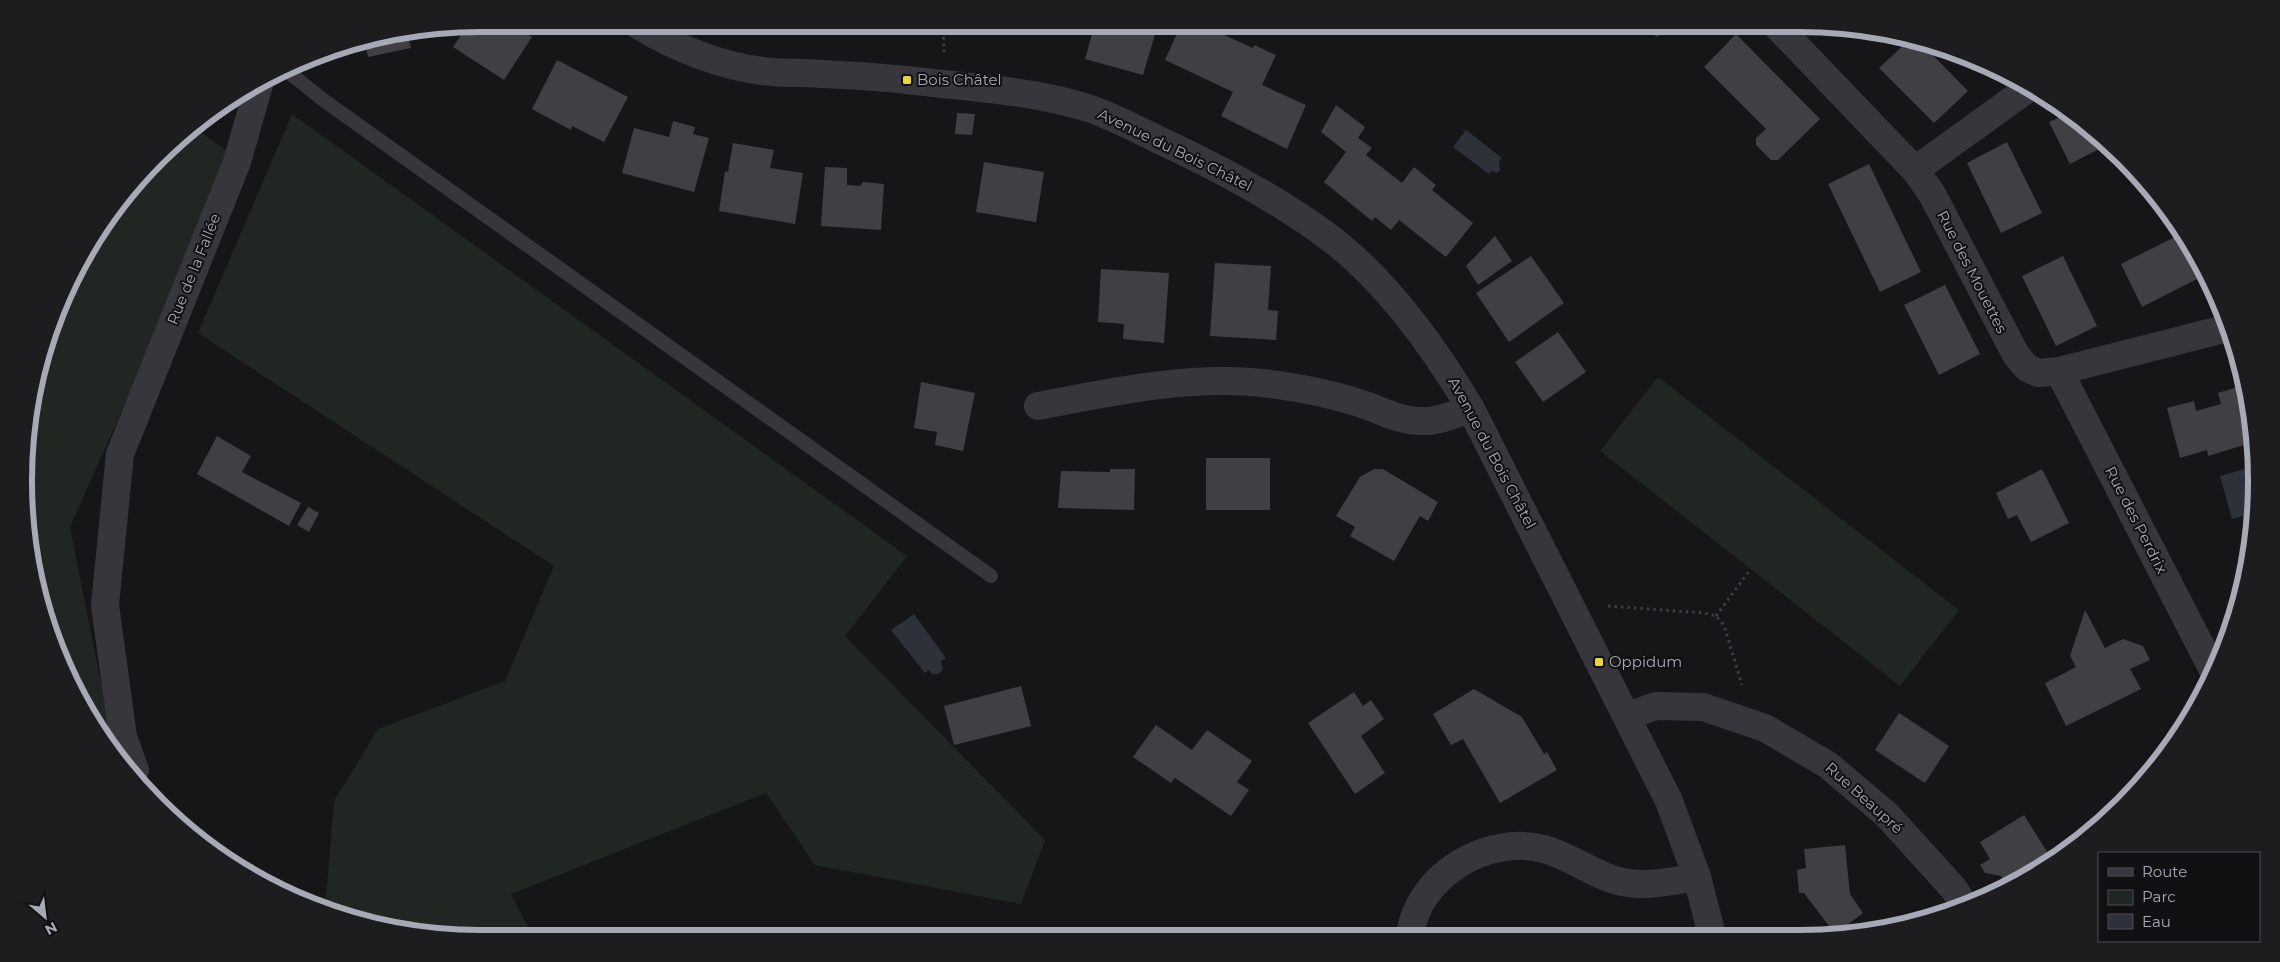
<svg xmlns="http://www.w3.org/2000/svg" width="2280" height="962" font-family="Montserrat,sans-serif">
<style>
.green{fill:#202722}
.water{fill:#2c313a}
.building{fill:#403f44}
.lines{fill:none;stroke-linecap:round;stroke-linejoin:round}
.path{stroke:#3d3d43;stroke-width:3;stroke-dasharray:2.5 4;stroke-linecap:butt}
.service{stroke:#37363c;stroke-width:14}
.minor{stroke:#37363c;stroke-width:28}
.poi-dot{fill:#ead53a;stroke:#111012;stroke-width:2}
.labels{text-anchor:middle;stroke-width:4;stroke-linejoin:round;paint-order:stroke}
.poi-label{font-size:15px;fill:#a8a9b7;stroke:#111012;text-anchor:start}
.street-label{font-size:15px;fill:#a8a9b7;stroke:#111012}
.rim{fill:none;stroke:#a8a9b7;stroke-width:6}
</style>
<rect width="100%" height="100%" fill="#161517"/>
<g class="green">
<path d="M 292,114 L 907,556 L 845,636 L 1045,840 L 1021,904 L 815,865 L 766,793 L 511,894 L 534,938 L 481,938 L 334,914 L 325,910 L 334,801 L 378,729 L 505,681 L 554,566 L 198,333 Z"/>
<path d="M 194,127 L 235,157 L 70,527 L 113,744 L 85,710 L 32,570 L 24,481 L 32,392 L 85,253 L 180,137 Z"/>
<path d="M 1658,377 L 1959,610 L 1900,686 L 1600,451 Z"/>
</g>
<g class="water">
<path d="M 1466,130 L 1502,158 L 1499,162 L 1500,170 L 1497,173 L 1491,171 L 1489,174 L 1453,147 Z"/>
<path d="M 2244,469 L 2254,502 L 2253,513 L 2232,519 L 2220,476 Z"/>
<path d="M 914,614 L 946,658 L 941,661 L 943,670 L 938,674 L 932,674 L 929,670 L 925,673 L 891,630 Z"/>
</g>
<g class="building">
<path d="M 481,24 L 511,24 L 532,37 L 504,80 L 453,47 L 467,26 Z"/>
<path d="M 974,24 L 994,24 L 992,30 L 973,26 Z"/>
<path d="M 1005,24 L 1032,24 L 1031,30 Z"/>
<path d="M 1095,24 L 1114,30 L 1116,24 L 1158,24 L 1143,75 L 1085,59 Z"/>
<path d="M 1200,24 L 1253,48 L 1254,45 L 1276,55 L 1262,85 L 1306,105 L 1287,149 L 1221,116 L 1233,92 L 1165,60 L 1180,27 L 1196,33 Z"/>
<path d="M 1633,24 L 1665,24 L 1658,37 Z"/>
<path d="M 1736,34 L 1820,119 L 1778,160 L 1771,160 L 1756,145 L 1756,138 L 1766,129 L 1704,67 Z"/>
<path d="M 408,36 L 411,48 L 368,57 L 365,43 Z"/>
<path d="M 1907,42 L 1922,44 L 1968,91 L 1934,123 L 1879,68 Z"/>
<path d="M 557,60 L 628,97 L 604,142 L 572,126 L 571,130 L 532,109 Z"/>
<path d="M 1336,105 L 1365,127 L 1358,138 L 1372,148 L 1366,155 L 1402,183 L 1414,167 L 1436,185 L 1432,190 L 1473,223 L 1446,257 L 1399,220 L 1391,230 L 1375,217 L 1372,221 L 1324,182 L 1346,152 L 1321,132 Z"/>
<path d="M 957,113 L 975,114 L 972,135 L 955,134 Z"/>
<path d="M 2067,114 L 2101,137 L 2107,145 L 2070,164 L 2049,122 Z"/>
<path d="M 673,121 L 695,127 L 693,134 L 709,138 L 694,192 L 622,173 L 634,128 L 669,137 Z"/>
<path d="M 2007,142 L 2042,213 L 2001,233 L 1967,163 Z"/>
<path d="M 733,143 L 774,150 L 770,168 L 803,173 L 795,224 L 719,211 L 725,171 L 728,172 Z"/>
<path d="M 984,162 L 1044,172 L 1036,222 L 976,212 Z"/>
<path d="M 1869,164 L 1921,272 L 1880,292 L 1828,184 Z"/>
<path d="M 825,167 L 847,168 L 847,185 L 860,186 L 863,182 L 884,184 L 881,230 L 821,226 Z"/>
<path d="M 1495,236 L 1512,261 L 1478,285 L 1466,266 Z"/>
<path d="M 2175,237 L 2197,279 L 2142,307 L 2121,264 Z"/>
<path d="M 1531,256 L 1564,303 L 1509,342 L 1476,293 Z"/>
<path d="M 2063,256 L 2097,326 L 2056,346 L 2022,276 Z"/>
<path d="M 1215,263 L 1271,266 L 1268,310 L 1278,311 L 1276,340 L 1210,336 Z"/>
<path d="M 1101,269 L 1169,273 L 1164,343 L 1123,339 L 1124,324 L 1098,322 Z"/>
<path d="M 1945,285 L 1980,354 L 1939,375 L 1904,305 Z"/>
<path d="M 1558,332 L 1586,372 L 1543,402 L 1515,362 Z"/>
<path d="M 921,382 L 975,393 L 963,451 L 935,445 L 937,432 L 914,428 Z"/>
<path d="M 2244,385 L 2254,442 L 2208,456 L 2207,450 L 2180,458 L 2167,408 L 2194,401 L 2196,411 L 2221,404 L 2218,393 Z"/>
<path d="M 217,436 L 251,456 L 242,472 L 301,503 L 289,526 L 197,474 Z"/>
<rect x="1206" y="458" width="64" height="52"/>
<path d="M 1110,469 L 1135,469 L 1134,510 L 1058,508 L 1061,471 L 1110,472 Z"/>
<path d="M 1374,469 L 1383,469 L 1438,502 L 1428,521 L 1420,516 L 1394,561 L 1350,536 L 1355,527 L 1336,516 L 1360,477 Z"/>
<path d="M 2042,469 L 2069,523 L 2031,542 L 2017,515 L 2008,519 L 1996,493 Z"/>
<path d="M 308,507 L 319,513 L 309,532 L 297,525 Z"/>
<path d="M 2085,610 L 2105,648 L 2123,639 L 2143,646 L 2150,660 L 2130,669 L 2141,689 L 2066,726 L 2045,683 L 2076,667 L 2070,656 Z"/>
<path d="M 1021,686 L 1031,726 L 954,745 L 944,706 Z"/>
<path d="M 1474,689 L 1522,717 L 1544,754 L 1547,752 L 1557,770 L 1500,803 L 1463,739 L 1451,745 L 1433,714 Z"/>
<path d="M 1354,692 L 1363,706 L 1371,700 L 1384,719 L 1361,736 L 1385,773 L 1355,794 L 1308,723 Z"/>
<path d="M 1899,713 L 1949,746 L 1925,783 L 1875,750 Z"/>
<path d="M 1156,725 L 1192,750 L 1207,730 L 1252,761 L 1237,782 L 1249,790 L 1231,816 L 1175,778 L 1171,783 L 1133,757 Z"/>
<path d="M 2024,815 L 2051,858 L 2008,886 L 2001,876 L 1985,873 L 1980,865 L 1990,859 L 1980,842 Z"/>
<path d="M 1845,845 L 1850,894 L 1863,913 L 1835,934 L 1804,893 L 1799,893 L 1797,870 L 1806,868 L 1804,849 Z"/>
</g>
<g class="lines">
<g class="path">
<path d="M 943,24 L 944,52"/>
<path d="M 1608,606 L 1704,613 L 1716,616 L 1724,625 L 1742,685"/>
<path d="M 1716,616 L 1749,571"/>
</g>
<path class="service" d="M 286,70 L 322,99 L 991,576"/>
<g class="minor">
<path d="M 636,24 C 674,47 717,65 762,71 C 776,73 791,73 805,73 C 839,75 873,76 906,80 C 966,87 1030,90 1088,108 C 1118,118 1147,135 1176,148 C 1230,174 1282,202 1330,238 C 1388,282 1434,347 1471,409 L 1669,801 L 1697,877 L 1712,935"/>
<path d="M 1775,24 L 1915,170 L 1932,194 L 2016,355 L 2027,368 L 2038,373 L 2059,371 L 2228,328"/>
<path d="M 1915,170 L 2030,87"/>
<path d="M 2059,371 L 2212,668"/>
<path d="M 1038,406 C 1112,392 1187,375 1263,383 C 1295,387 1328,393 1359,403 C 1379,409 1399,421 1420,421 C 1438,422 1455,414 1471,409"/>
<path d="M 1627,716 L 1656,706 L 1703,707 L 1765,728 L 1828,765 L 1887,815 L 1954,889 L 1963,903"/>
<path d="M 135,770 L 123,737 L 105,605 L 120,454 L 237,162 L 260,81"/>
<path d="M 1410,936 C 1417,875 1488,834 1544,849 C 1570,856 1592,874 1618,881 C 1644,888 1671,881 1697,877"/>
</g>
</g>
<g class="poi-dot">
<rect x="902" y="75" width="10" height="10" rx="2.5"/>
<rect x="1594" y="657" width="10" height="10" rx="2.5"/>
</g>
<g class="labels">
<g class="poi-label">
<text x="917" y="85">Bois Châtel</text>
<text x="1609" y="667">Oppidum</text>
</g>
<g class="street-label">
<text transform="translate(1175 150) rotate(26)" y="5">Avenue du Bois Châtel</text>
<text transform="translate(194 269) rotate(-68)" y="5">Rue de la Fallée</text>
<text transform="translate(1972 272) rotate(63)" y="5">Rue des Mouettes</text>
<text transform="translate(1492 453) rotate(62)" y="5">Avenue du Bois Châtel</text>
<text transform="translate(2136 520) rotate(63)" y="5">Rue des Perdrix</text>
<text transform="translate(1864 798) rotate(42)" y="5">Rue Beaupré</text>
</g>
</g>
<path d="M0 0H2280V962H0ZM480 32H1800A448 448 0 0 1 2248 480V482A448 448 0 0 1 1800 930H480A448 448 0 0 1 32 482V480A448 448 0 0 1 480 32Z" fill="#1d1c1f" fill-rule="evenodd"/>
<path class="rim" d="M480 32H1800A448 448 0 0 1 2248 480V482A448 448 0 0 1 1800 930H480A448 448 0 0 1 32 482V480A448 448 0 0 1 480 32Z"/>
<rect x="2098" y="852" width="162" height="90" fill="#111012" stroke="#4d4d54"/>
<rect x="2108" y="868" width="25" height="8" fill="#37363c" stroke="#4d4d54"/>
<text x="2142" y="877" font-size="15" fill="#a8a9b7">Route</text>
<rect x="2108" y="890" width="25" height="15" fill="#202722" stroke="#4d4d54"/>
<text x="2142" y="902" font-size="15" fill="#a8a9b7">Parc</text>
<rect x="2108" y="914" width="25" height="15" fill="#2c313a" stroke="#4d4d54"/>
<text x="2142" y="927" font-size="15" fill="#a8a9b7">Eau</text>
<g transform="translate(45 917) rotate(152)" stroke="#111012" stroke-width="4" paint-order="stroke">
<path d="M0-4L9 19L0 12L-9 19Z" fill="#a8a9b7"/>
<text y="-8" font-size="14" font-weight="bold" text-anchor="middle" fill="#a8a9b7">N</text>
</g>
</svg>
